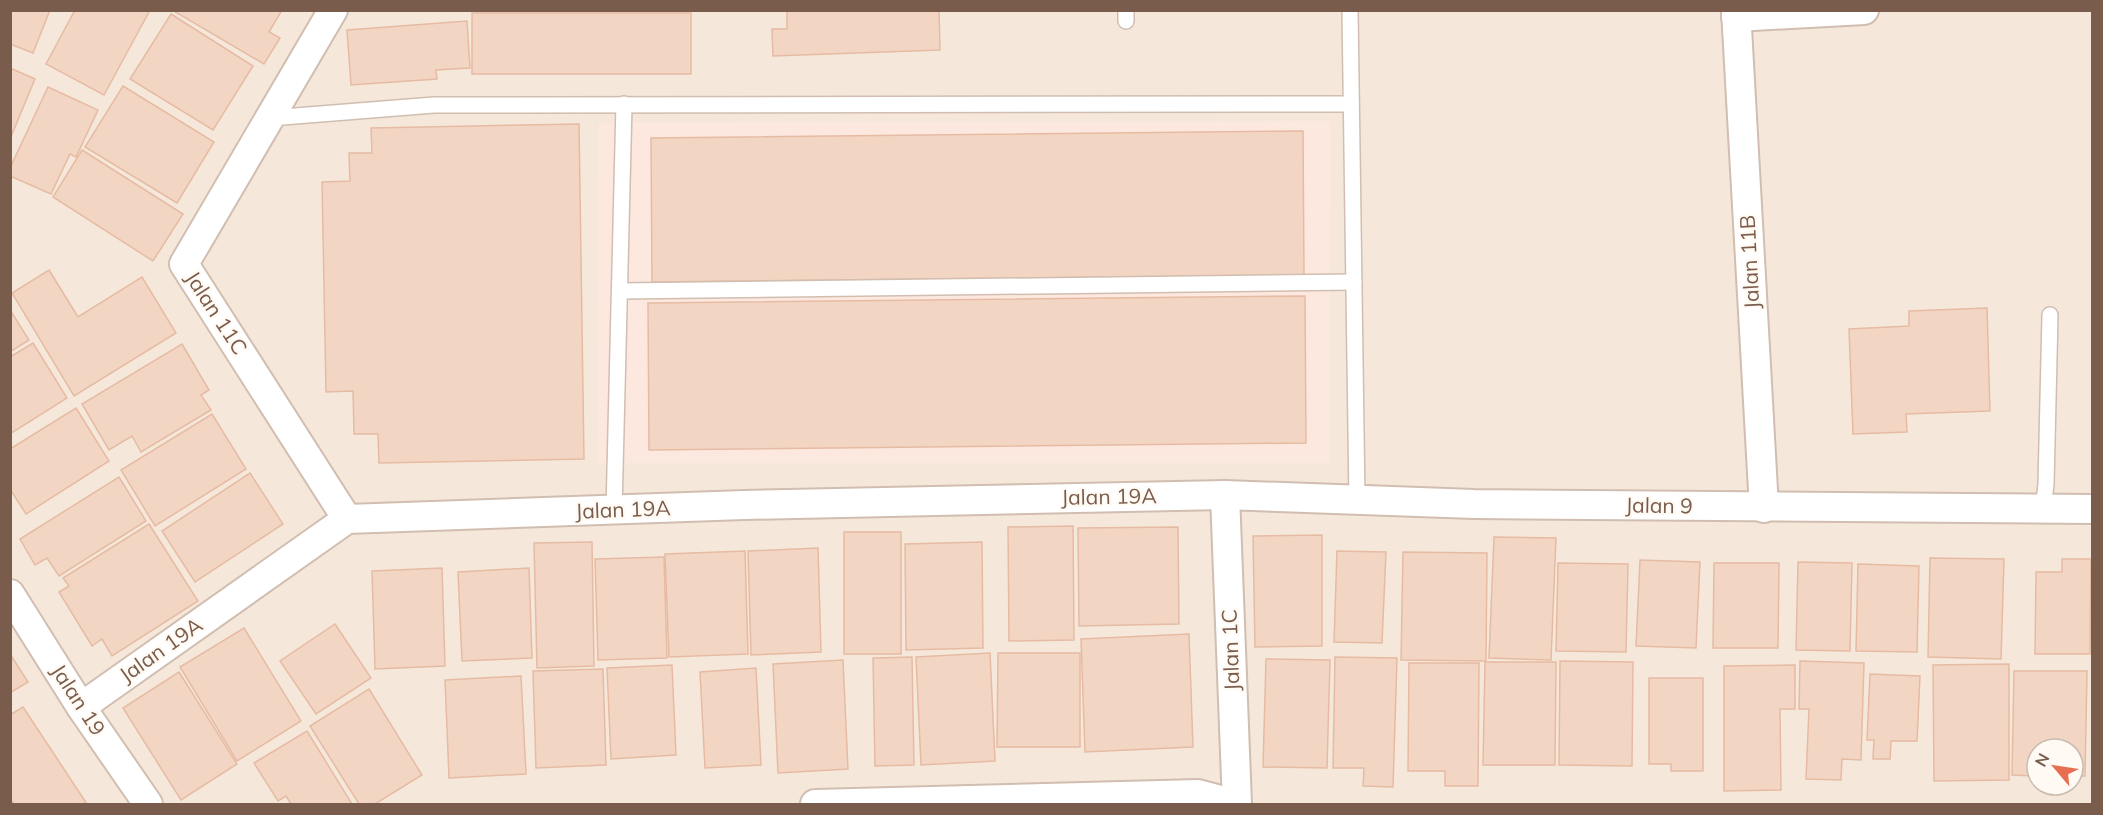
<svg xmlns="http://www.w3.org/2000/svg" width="2103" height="815" font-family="Mulish,sans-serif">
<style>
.residential{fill:#f5e8da;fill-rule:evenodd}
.commercial{fill:#fde8e0}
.building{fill:#f3d5c3;stroke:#e6bba3;stroke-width:1.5}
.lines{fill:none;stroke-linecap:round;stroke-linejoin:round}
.lane-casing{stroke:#d1beb0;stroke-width:18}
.street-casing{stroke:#d1beb0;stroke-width:32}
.lane{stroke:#fff;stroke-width:15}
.street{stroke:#fff;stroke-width:28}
.labels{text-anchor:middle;stroke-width:4.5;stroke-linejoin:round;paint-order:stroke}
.street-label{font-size:21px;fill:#7a5c4d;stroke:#fffaf3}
</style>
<rect width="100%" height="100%" fill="#fdf6ec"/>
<path class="residential" d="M 10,11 L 2092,11 L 2092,804 L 11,804 ZM 2037,749 L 2073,749 L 2073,785 L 2037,785 Z"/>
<path class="commercial" d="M 1331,121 L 1329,463 L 598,463 L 599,123 Z"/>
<g class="building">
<path d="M 10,10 L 50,10 L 33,53 L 10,44 Z"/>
<path d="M 75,10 L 150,10 L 104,95 L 46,64 Z"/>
<path d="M 172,10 L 282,10 L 269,32 L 280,38 L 264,64 Z"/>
<path d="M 787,10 L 939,10 L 940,50 L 773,56 L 772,29 L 787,29 Z"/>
<rect x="472" y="13" width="219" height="61"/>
<path d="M 171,14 L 253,66 L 213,130 L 130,79 Z"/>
<path d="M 467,21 L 470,68 L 436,70 L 437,79 L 351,85 L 347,30 Z"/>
<path d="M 10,68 L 35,79 L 10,139 Z"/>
<path d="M 123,86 L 214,142 L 177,203 L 85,147 Z"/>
<path d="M 48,87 L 98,110 L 76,157 L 70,154 L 51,194 L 10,176 L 10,168 Z"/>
<path d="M 579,124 L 584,459 L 379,463 L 378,434 L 354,434 L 353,391 L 326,392 L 322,182 L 350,181 L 349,153 L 372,153 L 371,128 Z"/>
<path d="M 1303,131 L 1304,275 L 652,282 L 651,138 Z"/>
<path d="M 82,150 L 183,214 L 153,261 L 53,197 Z"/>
<path d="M 49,270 L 78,317 L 142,277 L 176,333 L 74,396 L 12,293 Z"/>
<path d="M 1305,296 L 1306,443 L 649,450 L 648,303 Z"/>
<path d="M 1987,308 L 1990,411 L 1906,414 L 1907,432 L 1853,434 L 1849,329 L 1909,326 L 1909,311 Z"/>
<path d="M 10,310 L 29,340 L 10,352 Z"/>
<path d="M 33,343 L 67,398 L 10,434 L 10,357 Z"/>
<path d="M 182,344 L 209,390 L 201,395 L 211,410 L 141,452 L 132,436 L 109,450 L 82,404 Z"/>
<path d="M 76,408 L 109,461 L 26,514 L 10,489 L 10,449 Z"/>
<path d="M 212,414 L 246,469 L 155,526 L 121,470 Z"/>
<path d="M 250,473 L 283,524 L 195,582 L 162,531 Z"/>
<path d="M 119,477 L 146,521 L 59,576 L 47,558 L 35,565 L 20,539 Z"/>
<path d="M 149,524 L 198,601 L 112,656 L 102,639 L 92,646 L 59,592 L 69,586 L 63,578 Z"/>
<path d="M 1073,526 L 1074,640 L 1009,641 L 1008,527 Z"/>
<path d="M 1178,527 L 1179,624 L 1079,626 L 1078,528 Z"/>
<rect x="844" y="532" width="57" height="122"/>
<path d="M 1322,535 L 1322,646 L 1255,647 L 1253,536 Z"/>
<path d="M 1494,537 L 1556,538 L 1551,660 L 1489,658 Z"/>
<path d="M 592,542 L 594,666 L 537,668 L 534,543 Z"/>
<path d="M 982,542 L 983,648 L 906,650 L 905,544 Z"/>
<path d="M 818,548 L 821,652 L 751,655 L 748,551 Z"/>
<path d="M 745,551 L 748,654 L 669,657 L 665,554 Z"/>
<path d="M 1337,551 L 1386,552 L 1382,643 L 1334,642 Z"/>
<path d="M 1403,552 L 1487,553 L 1486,661 L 1401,660 Z"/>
<path d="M 664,557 L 667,658 L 598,660 L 595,559 Z"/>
<path d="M 1930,558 L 2004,559 L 2001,659 L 1928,657 Z"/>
<path d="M 2062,559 L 2091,559 L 2090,654 L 2035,654 L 2036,572 L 2062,572 Z"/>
<path d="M 1640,560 L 1700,562 L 1696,648 L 1636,646 Z"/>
<path d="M 1798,562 L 1852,563 L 1850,651 L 1796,650 Z"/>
<path d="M 1558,563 L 1628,564 L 1626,652 L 1556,651 Z"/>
<path d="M 1714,563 L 1779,563 L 1778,648 L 1713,648 Z"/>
<path d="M 1858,564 L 1919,566 L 1917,652 L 1856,651 Z"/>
<path d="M 442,568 L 445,666 L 375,669 L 372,571 Z"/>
<path d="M 529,568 L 532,658 L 462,661 L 458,572 Z"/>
<path d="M 335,624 L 371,678 L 316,714 L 280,661 Z"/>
<path d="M 244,628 L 301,721 L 237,761 L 180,667 Z"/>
<path d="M 1189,634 L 1193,747 L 1085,752 L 1081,639 Z"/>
<path d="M 990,653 L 995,761 L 921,765 L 916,657 Z"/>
<path d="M 998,653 L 1080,653 L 1080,747 L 997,747 Z"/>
<path d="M 10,654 L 28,682 L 10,693 Z"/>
<path d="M 912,657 L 914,765 L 875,766 L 873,658 Z"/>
<path d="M 1335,657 L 1397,658 L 1393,787 L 1363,786 L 1364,768 L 1333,768 Z"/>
<path d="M 1266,659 L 1330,660 L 1327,768 L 1263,767 Z"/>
<path d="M 843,660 L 848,769 L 778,773 L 773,664 Z"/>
<path d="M 1560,661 L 1633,662 L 1632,766 L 1559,765 Z"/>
<path d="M 1800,661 L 1864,663 L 1861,760 L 1842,759 L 1841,780 L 1806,779 L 1809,709 L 1799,709 Z"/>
<path d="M 1485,662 L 1556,662 L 1555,765 L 1483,765 Z"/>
<path d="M 1409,663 L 1479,663 L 1478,786 L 1445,786 L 1445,771 L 1408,771 Z"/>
<path d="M 2009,664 L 2009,780 L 1934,781 L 1933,665 Z"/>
<path d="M 672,665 L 676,755 L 611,759 L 607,668 Z"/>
<path d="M 1795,665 L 1795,709 L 1780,709 L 1781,790 L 1724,791 L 1724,666 Z"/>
<path d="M 756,668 L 761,765 L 705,768 L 700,672 Z"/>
<path d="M 603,669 L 606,765 L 536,768 L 533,671 Z"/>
<path d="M 2014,671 L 2087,671 L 2085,776 L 2073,776 L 2073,749 L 2037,749 L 2037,776 L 2012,775 Z"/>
<path d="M 179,672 L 237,764 L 181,800 L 123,708 Z"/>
<path d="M 1870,674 L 1920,676 L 1917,741 L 1891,741 L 1890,759 L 1873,759 L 1874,740 L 1867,740 Z"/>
<path d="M 521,676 L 526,774 L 449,778 L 445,680 Z"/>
<path d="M 1649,678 L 1703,678 L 1703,771 L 1671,771 L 1671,764 L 1649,764 Z"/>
<path d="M 369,689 L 422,775 L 375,804 L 359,804 L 310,726 Z"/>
<path d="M 23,707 L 87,804 L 14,804 L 10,799 L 10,715 Z"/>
<path d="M 307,731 L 352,804 L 291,804 L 286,796 L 278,801 L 254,763 Z"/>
</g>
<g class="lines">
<g class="lane-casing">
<g id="lane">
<path d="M 1350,10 L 1357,501"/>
<path d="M 1126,21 L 1126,10"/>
<path d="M 270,118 L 434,105 L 1351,104"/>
<path d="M 620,291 L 1354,282"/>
<path d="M 2043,510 L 2046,484 L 2050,315"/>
<path d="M 614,511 L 624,104"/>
</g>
</g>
<g class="street-casing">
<g id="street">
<path d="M 333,10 L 184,264 L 347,519"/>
<path d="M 1736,10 L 1764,508"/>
<path d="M 1736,17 L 1864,10"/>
<path d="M 1225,495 L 1237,804"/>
<path d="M 10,594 L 81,707 L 148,804"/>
<path d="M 81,707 L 347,519 L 744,505 L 1225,495 L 1474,504 L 2092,509"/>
<path d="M 815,804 L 1198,794 L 1235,804"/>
</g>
</g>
<use href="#lane" class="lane"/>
<use href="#street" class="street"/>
</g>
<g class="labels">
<g class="street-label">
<text transform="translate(1750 262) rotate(-93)" y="7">Jalan 11B</text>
<text transform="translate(216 313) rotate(57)" y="7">Jalan 11C</text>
<text transform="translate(1109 497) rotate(-1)" y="7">Jalan 19A</text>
<text transform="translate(1659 506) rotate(1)" y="7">Jalan 9</text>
<text transform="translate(623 510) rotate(-2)" y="7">Jalan 19A</text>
<text transform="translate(161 650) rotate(-35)" y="7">Jalan 19A</text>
<text transform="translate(1231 650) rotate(-92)" y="7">Jalan 1C</text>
<text transform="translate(78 700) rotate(57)" y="7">Jalan 19</text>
</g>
</g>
<rect width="2103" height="815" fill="none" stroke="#7a5c4d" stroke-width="24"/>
<g transform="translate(2055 767) rotate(299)"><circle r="28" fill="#fffaf3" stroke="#cabbb1" stroke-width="1.5"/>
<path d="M0-4.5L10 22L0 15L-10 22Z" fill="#e76f51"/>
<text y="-9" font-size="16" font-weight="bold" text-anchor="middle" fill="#7a5c4d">N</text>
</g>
</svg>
